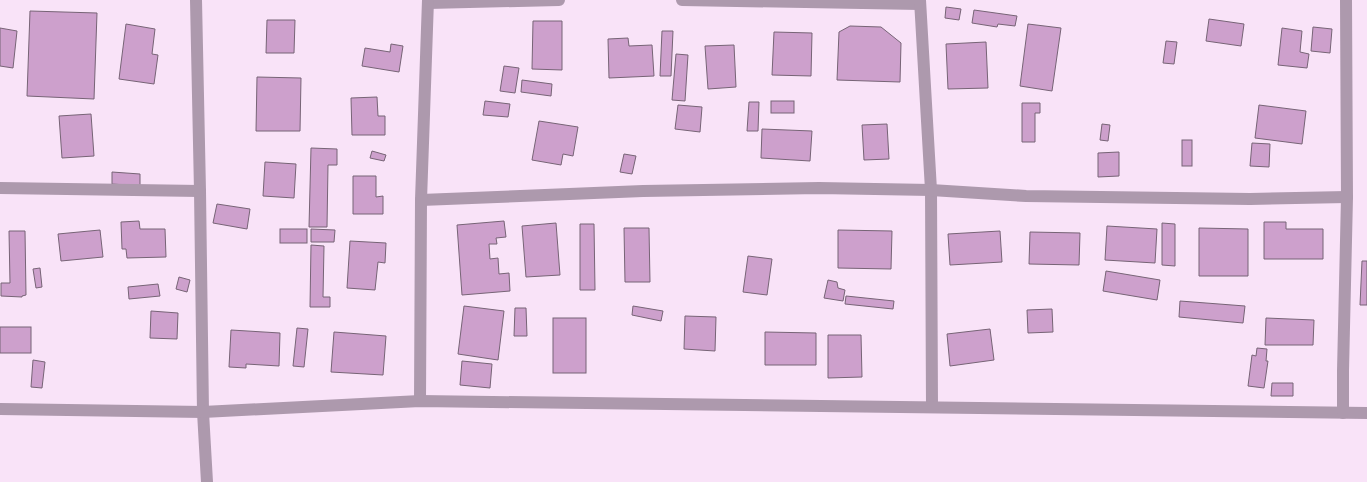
<svg xmlns="http://www.w3.org/2000/svg" width="1367" height="482" font-family="Merriweather,serif">
<style>
.building{fill:#cda0cc;stroke:#776476}
.lines{fill:none;stroke-linecap:round;stroke-linejoin:round}
.minor{stroke:#ad99ad;stroke-width:12}
</style>
<rect width="100%" height="100%" fill="#f9e3f8"/>
<g class="building">
<path d="M 946,7 L 961,9 L 959,20 L 945,18 Z"/>
<path d="M 974,10 L 1017,16 L 1015,26 L 998,24 L 997,27 L 972,23 Z"/>
<path d="M 30,11 L 97,13 L 94,99 L 27,96 Z"/>
<path d="M 1209,19 L 1244,24 L 1241,46 L 1206,41 Z"/>
<path d="M 267,20 L 295,20 L 294,53 L 266,53 Z"/>
<path d="M 533,21 L 562,21 L 562,70 L 532,69 Z"/>
<path d="M 126,24 L 155,29 L 152,54 L 158,55 L 154,84 L 119,79 Z"/>
<path d="M 1028,24 L 1061,28 L 1052,91 L 1020,86 Z"/>
<path d="M 850,26 L 881,27 L 901,43 L 900,82 L 837,80 L 839,32 Z"/>
<path d="M 1313,27 L 1332,29 L 1330,53 L 1311,51 Z"/>
<path d="M 0,28 L 17,31 L 13,68 L 0,66 Z"/>
<path d="M 1282,28 L 1302,31 L 1300,52 L 1309,54 L 1307,68 L 1278,65 Z"/>
<path d="M 662,31 L 673,31 L 671,76 L 660,76 Z"/>
<path d="M 774,32 L 812,33 L 811,76 L 772,75 Z"/>
<path d="M 628,38 L 629,46 L 652,45 L 654,76 L 609,78 L 608,39 Z"/>
<path d="M 1166,41 L 1177,42 L 1174,64 L 1163,63 Z"/>
<path d="M 986,42 L 988,88 L 948,89 L 946,44 Z"/>
<path d="M 391,44 L 403,46 L 399,72 L 362,66 L 365,48 L 390,52 Z"/>
<path d="M 734,45 L 736,87 L 708,89 L 705,46 Z"/>
<path d="M 676,54 L 688,55 L 685,101 L 672,100 Z"/>
<path d="M 504,66 L 519,68 L 515,93 L 500,91 Z"/>
<path d="M 257,77 L 301,78 L 300,131 L 256,131 Z"/>
<path d="M 522,80 L 552,84 L 551,96 L 521,92 Z"/>
<path d="M 377,97 L 378,116 L 385,116 L 385,135 L 352,135 L 351,98 Z"/>
<path d="M 485,101 L 510,104 L 508,117 L 483,115 Z"/>
<rect x="771" y="101" width="23" height="12"/>
<path d="M 749,102 L 759,102 L 758,131 L 747,131 Z"/>
<path d="M 1022,103 L 1040,103 L 1040,113 L 1035,113 L 1035,142 L 1022,142 Z"/>
<path d="M 678,105 L 702,107 L 700,132 L 675,129 Z"/>
<path d="M 1259,105 L 1306,111 L 1302,144 L 1255,138 Z"/>
<path d="M 91,114 L 94,156 L 62,158 L 59,116 Z"/>
<path d="M 539,121 L 578,127 L 573,156 L 563,154 L 561,165 L 532,160 Z"/>
<path d="M 887,124 L 889,159 L 864,160 L 862,125 Z"/>
<path d="M 1102,124 L 1110,125 L 1108,141 L 1100,140 Z"/>
<path d="M 762,129 L 812,131 L 810,161 L 761,158 Z"/>
<rect x="1182" y="140" width="10" height="26"/>
<path d="M 1252,143 L 1270,144 L 1269,167 L 1250,166 Z"/>
<path d="M 311,148 L 337,149 L 337,165 L 328,165 L 327,227 L 309,227 Z"/>
<path d="M 372,151 L 386,155 L 384,161 L 370,158 Z"/>
<path d="M 1119,152 L 1119,176 L 1098,177 L 1098,153 Z"/>
<path d="M 624,154 L 636,156 L 632,174 L 620,172 Z"/>
<path d="M 265,162 L 296,164 L 294,198 L 263,196 Z"/>
<path d="M 112,172 L 140,174 L 140,186 L 112,184 Z"/>
<path d="M 353,176 L 376,176 L 376,197 L 383,196 L 383,214 L 353,214 Z"/>
<path d="M 217,204 L 250,209 L 247,229 L 213,223 Z"/>
<path d="M 139,221 L 140,229 L 165,229 L 166,257 L 127,258 L 126,249 L 122,249 L 121,222 Z"/>
<path d="M 504,221 L 506,237 L 496,238 L 497,244 L 489,244 L 490,259 L 498,258 L 499,274 L 509,273 L 510,291 L 462,295 L 457,225 Z"/>
<path d="M 1264,222 L 1286,222 L 1286,229 L 1323,229 L 1323,259 L 1264,259 Z"/>
<path d="M 556,223 L 560,275 L 526,277 L 522,226 Z"/>
<path d="M 1162,223 L 1175,224 L 1175,266 L 1162,265 Z"/>
<path d="M 580,224 L 594,224 L 595,290 L 580,290 Z"/>
<path d="M 1107,226 L 1157,229 L 1155,263 L 1105,260 Z"/>
<path d="M 624,228 L 649,228 L 650,282 L 625,282 Z"/>
<path d="M 1199,228 L 1248,229 L 1248,276 L 1199,276 Z"/>
<rect x="280" y="229" width="27" height="14"/>
<path d="M 311,229 L 335,230 L 334,242 L 311,242 Z"/>
<path d="M 100,230 L 103,257 L 61,261 L 58,234 Z"/>
<path d="M 838,230 L 892,231 L 891,269 L 838,268 Z"/>
<path d="M 9,231 L 25,231 L 26,295 L 22,296 L 22,297 L 1,296 L 1,283 L 10,283 Z"/>
<path d="M 1000,231 L 1002,262 L 950,265 L 948,234 Z"/>
<path d="M 1030,232 L 1080,233 L 1079,265 L 1029,264 Z"/>
<path d="M 350,241 L 386,243 L 385,263 L 378,262 L 375,290 L 347,288 Z"/>
<path d="M 311,245 L 324,246 L 323,297 L 330,297 L 330,307 L 310,307 Z"/>
<path d="M 748,256 L 772,259 L 767,295 L 743,292 Z"/>
<path d="M 1362,261 L 1367,261 L 1367,305 L 1360,305 Z"/>
<path d="M 40,268 L 42,287 L 36,288 L 33,269 Z"/>
<path d="M 1106,271 L 1160,280 L 1157,300 L 1103,291 Z"/>
<path d="M 179,277 L 190,280 L 187,292 L 176,289 Z"/>
<path d="M 828,280 L 837,282 L 838,288 L 845,290 L 843,301 L 824,298 Z"/>
<path d="M 158,284 L 160,296 L 129,299 L 128,287 Z"/>
<path d="M 846,296 L 894,301 L 893,309 L 845,304 Z"/>
<path d="M 1180,301 L 1245,306 L 1243,323 L 1179,317 Z"/>
<path d="M 464,306 L 504,311 L 498,360 L 458,354 Z"/>
<path d="M 633,306 L 663,311 L 661,321 L 632,315 Z"/>
<path d="M 515,308 L 526,308 L 527,336 L 514,336 Z"/>
<path d="M 1052,309 L 1053,332 L 1028,333 L 1027,310 Z"/>
<path d="M 151,311 L 178,313 L 177,339 L 150,338 Z"/>
<path d="M 685,316 L 716,317 L 715,351 L 684,349 Z"/>
<rect x="553" y="318" width="33" height="55"/>
<path d="M 1266,318 L 1314,320 L 1313,345 L 1265,345 Z"/>
<rect x="0" y="327" width="31" height="26"/>
<path d="M 297,328 L 308,329 L 304,367 L 293,366 Z"/>
<path d="M 990,329 L 994,360 L 950,366 L 947,334 Z"/>
<path d="M 231,330 L 280,333 L 279,366 L 246,364 L 246,368 L 229,367 Z"/>
<path d="M 334,332 L 386,336 L 383,375 L 331,372 Z"/>
<path d="M 765,332 L 816,333 L 816,365 L 765,365 Z"/>
<path d="M 828,335 L 861,335 L 862,377 L 828,378 Z"/>
<path d="M 1257,348 L 1267,349 L 1266,361 L 1268,361 L 1264,388 L 1248,386 L 1252,355 L 1256,356 Z"/>
<path d="M 33,360 L 45,362 L 42,388 L 31,387 Z"/>
<path d="M 462,361 L 492,364 L 490,388 L 460,385 Z"/>
<path d="M 1272,383 L 1293,383 L 1293,396 L 1271,396 Z"/>
</g>
<g class="lines">
<g class="minor">
<path d="M 196,0 L 200,191 L 203,412 L 207,482"/>
<path d="M 682,0 L 920,4"/>
<path d="M 920,0 L 931,190 L 932,407"/>
<path d="M 428,3 L 559,0"/>
<path d="M 0,188 L 200,191"/>
<path d="M 421,200 L 643,191 L 819,188 L 931,190 L 1026,196 L 1250,199 L 1347,197"/>
<path d="M 420,401 L 421,200 L 428,0"/>
<path d="M 0,409 L 203,412 L 420,401 L 1367,413"/>
<path d="M 1343,413 L 1343,371 L 1347,197 L 1346,0"/>
</g>
</g>
</svg>
